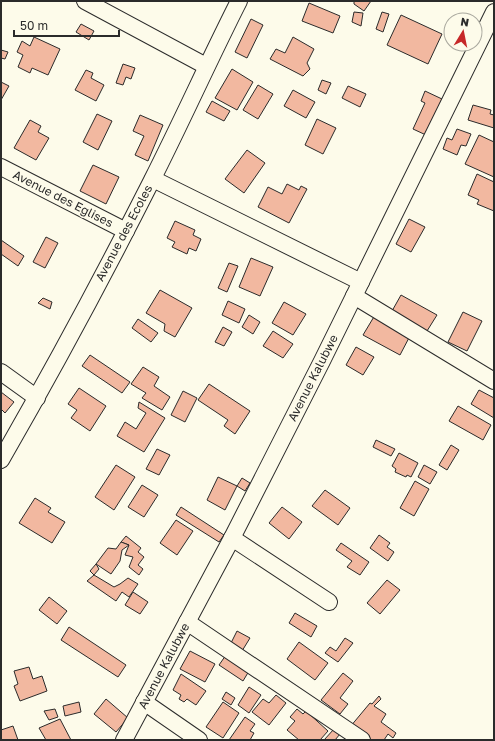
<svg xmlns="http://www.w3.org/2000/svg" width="495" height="741" font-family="'Golos Text',sans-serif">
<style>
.building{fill:#f2b8a0;stroke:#2b2b2b}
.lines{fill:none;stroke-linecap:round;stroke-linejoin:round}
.minor-casing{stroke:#2b2b2b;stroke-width:18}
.minor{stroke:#fdfbea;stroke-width:16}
.labels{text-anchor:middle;stroke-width:3;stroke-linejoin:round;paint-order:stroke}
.street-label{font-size:12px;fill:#2b2b2b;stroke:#fdfbea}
</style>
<rect width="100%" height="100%" fill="#fdfbea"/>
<g class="building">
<path d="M 354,1 L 371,1 L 364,11 L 354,4 Z"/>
<path d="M 309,3 L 340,16 L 333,33 L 302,21 Z"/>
<path d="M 354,12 L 363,13 L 361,26 L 352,22 Z"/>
<path d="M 382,12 L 389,14 L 383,32 L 376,29 Z"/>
<path d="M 401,15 L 442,34 L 428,64 L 387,45 Z"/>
<path d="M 251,19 L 263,25 L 247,58 L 235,52 Z"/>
<path d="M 81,24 L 94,31 L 89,40 L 76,32 Z"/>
<path d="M 34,37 L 60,49 L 48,75 L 32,68 L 30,73 L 18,67 L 23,55 L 17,52 L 22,41 L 30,46 Z"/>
<path d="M 293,37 L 314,49 L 307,63 L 310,69 L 303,76 L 270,59 L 276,49 L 285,53 Z"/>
<path d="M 1,50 L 8,52 L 5,59 L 1,58 Z"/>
<path d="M 123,64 L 135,68 L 131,79 L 126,77 L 123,85 L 116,83 Z"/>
<path d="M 232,69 L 253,82 L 237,110 L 215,98 Z"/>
<path d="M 86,70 L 93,73 L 91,78 L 104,85 L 96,101 L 75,90 Z"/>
<path d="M 322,80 L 331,83 L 326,94 L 318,90 Z"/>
<path d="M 1,82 L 9,86 L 1,100 Z"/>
<path d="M 258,85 L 273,94 L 258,119 L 243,110 Z"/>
<path d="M 348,86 L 366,94 L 360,107 L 342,98 Z"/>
<path d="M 293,90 L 315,102 L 306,118 L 284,106 Z"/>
<path d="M 425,91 L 442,99 L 426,135 L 413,129 L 425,103 L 421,101 Z"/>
<path d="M 212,101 L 230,111 L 224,121 L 206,112 Z"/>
<path d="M 473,105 L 491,110 L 490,114 L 494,115 L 494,128 L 468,120 Z"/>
<path d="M 97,114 L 112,121 L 98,150 L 83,142 Z"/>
<path d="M 140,115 L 163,125 L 148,161 L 135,155 L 144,136 L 133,131 Z"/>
<path d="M 317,119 L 336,128 L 323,154 L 305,145 Z"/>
<path d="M 30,120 L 41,126 L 38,132 L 49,138 L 36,160 L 14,148 Z"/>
<path d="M 457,129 L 471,134 L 466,146 L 461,145 L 457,155 L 443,149 L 447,138 L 452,140 Z"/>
<path d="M 479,135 L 494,142 L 494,177 L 465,164 Z"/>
<path d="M 247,150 L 265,163 L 244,193 L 225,179 Z"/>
<path d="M 93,165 L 119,177 L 106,204 L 80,191 Z"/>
<path d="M 477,174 L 494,182 L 494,211 L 477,204 L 479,200 L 468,195 Z"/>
<path d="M 287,184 L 299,190 L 301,186 L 307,189 L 289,223 L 258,207 L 268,187 L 282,194 Z"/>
<path d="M 409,219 L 425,227 L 411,252 L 396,244 Z"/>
<path d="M 175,221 L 195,230 L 193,235 L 201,239 L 196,251 L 189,248 L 187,254 L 172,247 L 175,242 L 167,238 Z"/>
<path d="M 46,237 L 58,243 L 45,268 L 33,262 Z"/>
<path d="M 1,240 L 24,256 L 18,266 L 1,254 Z"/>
<path d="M 251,258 L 273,267 L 260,296 L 239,287 Z"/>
<path d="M 229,263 L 238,266 L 227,292 L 218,288 Z"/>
<path d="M 160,290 L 192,308 L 175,337 L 164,331 L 165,324 L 146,313 Z"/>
<path d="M 401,295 L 437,315 L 427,331 L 392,311 Z"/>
<path d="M 43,298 L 52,302 L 50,309 L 38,303 Z"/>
<path d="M 228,301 L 245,309 L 239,323 L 222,315 Z"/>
<path d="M 284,302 L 306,314 L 293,335 L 272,323 Z"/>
<path d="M 463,312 L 482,321 L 467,351 L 448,342 Z"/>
<path d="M 249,315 L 260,322 L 253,334 L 242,327 Z"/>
<path d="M 375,315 L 411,334 L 400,355 L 363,335 Z"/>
<path d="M 138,319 L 158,333 L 151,342 L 132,328 Z"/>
<path d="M 223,327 L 232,332 L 224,346 L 215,342 Z"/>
<path d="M 273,331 L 293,344 L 283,358 L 263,346 Z"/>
<path d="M 356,347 L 374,357 L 363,375 L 346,365 Z"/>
<path d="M 90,355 L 130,382 L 122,393 L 82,366 Z"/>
<path d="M 143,367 L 159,377 L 154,386 L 170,397 L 162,410 L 142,398 L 146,393 L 131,384 Z"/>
<path d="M 209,384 L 250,411 L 235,434 L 224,426 L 228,420 L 198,400 Z"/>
<path d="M 79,388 L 106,406 L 90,431 L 71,418 L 77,410 L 68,404 Z"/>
<path d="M 479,390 L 494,398 L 494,418 L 471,404 Z"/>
<path d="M 183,391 L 197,398 L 185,422 L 171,415 Z"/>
<path d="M 1,392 L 14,402 L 5,413 L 1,409 Z"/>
<path d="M 139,402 L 165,418 L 144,452 L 117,436 L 125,422 L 136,429 L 146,413 L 138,408 Z"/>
<path d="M 458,406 L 491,425 L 483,440 L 449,421 Z"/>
<path d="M 376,440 L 395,449 L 391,456 L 373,447 Z"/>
<path d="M 451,445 L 459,450 L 447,470 L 439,465 Z"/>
<path d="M 157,449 L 170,455 L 159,475 L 146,469 Z"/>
<path d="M 399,453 L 418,463 L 411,477 L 407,475 L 406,477 L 395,472 L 396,469 L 392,466 Z"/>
<path d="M 116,465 L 135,477 L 114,510 L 95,497 Z"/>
<path d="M 424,465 L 437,472 L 430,484 L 418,477 Z"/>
<path d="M 218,477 L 237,486 L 225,510 L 207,500 Z"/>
<path d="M 242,478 L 250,483 L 245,491 L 237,486 Z"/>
<path d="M 415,481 L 429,489 L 414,516 L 400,508 Z"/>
<path d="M 142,485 L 158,495 L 144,517 L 128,507 Z"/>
<path d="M 325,490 L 350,508 L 338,525 L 312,506 Z"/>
<path d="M 35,498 L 51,508 L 48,512 L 65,522 L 52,543 L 19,523 Z"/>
<path d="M 181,507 L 224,535 L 219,542 L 176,515 Z"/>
<path d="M 282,507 L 302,522 L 289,539 L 269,523 Z"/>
<path d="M 176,520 L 193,531 L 177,555 L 160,543 Z"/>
<path d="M 379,535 L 390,543 L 387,547 L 394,552 L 388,561 L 370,548 Z"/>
<path d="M 126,536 L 141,548 L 138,552 L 144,557 L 138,565 L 143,569 L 139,575 L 129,567 L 133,557 L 125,555 L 129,545 L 121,542 Z"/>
<path d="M 121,542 L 129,545 L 122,550 L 120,561 L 111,574 L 96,564 L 108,548 L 116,549 Z"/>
<path d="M 341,543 L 369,562 L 360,575 L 347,567 L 352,561 L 336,550 Z"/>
<path d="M 96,564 L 99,569 L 94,575 L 90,571 Z"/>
<path d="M 94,575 L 114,587 L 120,584 L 128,578 L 138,584 L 129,597 L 122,592 L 116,601 L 87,581 Z"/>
<path d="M 387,580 L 400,590 L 380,614 L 367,603 Z"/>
<path d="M 133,592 L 148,602 L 140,614 L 125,605 Z"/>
<path d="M 49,597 L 67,611 L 57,624 L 39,610 Z"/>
<path d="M 295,613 L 317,626 L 311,637 L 289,623 Z"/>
<path d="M 69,627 L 126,665 L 118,677 L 61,640 Z"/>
<path d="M 237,631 L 250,638 L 242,651 L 230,645 Z"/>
<path d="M 345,638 L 353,643 L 338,662 L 325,653 L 330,647 L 336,651 Z"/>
<path d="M 299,642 L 328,663 L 315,680 L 287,659 Z"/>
<path d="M 190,651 L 215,664 L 205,682 L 180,669 Z"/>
<path d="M 226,655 L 249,671 L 243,681 L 219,665 Z"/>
<path d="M 29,667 L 33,679 L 42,676 L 47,691 L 20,701 L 14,686 L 18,684 L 14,671 Z"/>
<path d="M 343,673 L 353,681 L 340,698 L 348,704 L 340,714 L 321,700 Z"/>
<path d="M 181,674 L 206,691 L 196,705 L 187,699 L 184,702 L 179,699 L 181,695 L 173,690 Z"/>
<path d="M 249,687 L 261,695 L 249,713 L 238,705 Z"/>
<path d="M 226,692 L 235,698 L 231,705 L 222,699 Z"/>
<path d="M 276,695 L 286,703 L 269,725 L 252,712 L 263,699 L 269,703 Z"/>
<path d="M 379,696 L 381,699 L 374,706 L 386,714 L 381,722 L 396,733 L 393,738 L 388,734 L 384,740 L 371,740 L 357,729 L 350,727 L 370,703 L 372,704 Z"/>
<path d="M 106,699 L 128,718 L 116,732 L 94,714 Z"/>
<path d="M 79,702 L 81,712 L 65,716 L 63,706 Z"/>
<path d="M 223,702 L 239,713 L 223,738 L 206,727 Z"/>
<path d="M 55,709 L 58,717 L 49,720 L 44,711 Z"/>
<path d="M 297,709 L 303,714 L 306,711 L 328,731 L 320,740 L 299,740 L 287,730 L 295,721 L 290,717 Z"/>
<path d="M 245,717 L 255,724 L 250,731 L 254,733 L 250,740 L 229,740 Z"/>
<path d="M 60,719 L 71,740 L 46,740 L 39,728 Z"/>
<path d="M 13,726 L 18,740 L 1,740 L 1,730 Z"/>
<path d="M 334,729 L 340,734 L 335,740 L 324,740 Z"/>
</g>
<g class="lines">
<g class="minor-casing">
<g id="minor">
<path d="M 85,1 L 206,66"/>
<path d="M 1,167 L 126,231"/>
<path d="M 153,179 L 361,282"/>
<path d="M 354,296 L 494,381"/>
<path d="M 1,372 L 37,398"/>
<path d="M 1,460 C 54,368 104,275 152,180 C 182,121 209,60 239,1"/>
<path d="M 232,538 L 329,602"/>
<path d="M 187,622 L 362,740"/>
<path d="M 144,702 L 199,740"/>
<path d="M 124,740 L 232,538 L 322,361 L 494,12"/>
</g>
</g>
<use href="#minor" class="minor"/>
</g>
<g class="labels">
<g class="street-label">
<text transform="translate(63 199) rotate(27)" y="4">Avenue des Eglises</text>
<text transform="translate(124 233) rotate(-62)" y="4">Avenue des Ecoles</text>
<text transform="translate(313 378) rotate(-63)" y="4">Avenue Kalubwe</text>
<text transform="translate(164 666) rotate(-62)" y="4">Avenue Kalubwe</text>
</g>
</g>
<rect width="495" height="741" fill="none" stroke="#2b2b2b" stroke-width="4"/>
<g transform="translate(463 32) rotate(10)"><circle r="19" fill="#fdfbea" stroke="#a9a89e"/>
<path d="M0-3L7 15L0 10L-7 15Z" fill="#c62828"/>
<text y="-6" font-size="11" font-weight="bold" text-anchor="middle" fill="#2b2b2b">N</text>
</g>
<path d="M14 30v6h105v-6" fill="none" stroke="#2b2b2b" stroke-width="2"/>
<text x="20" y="30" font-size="12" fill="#2b2b2b" stroke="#fdfbea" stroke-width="3" paint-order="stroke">50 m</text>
</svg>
